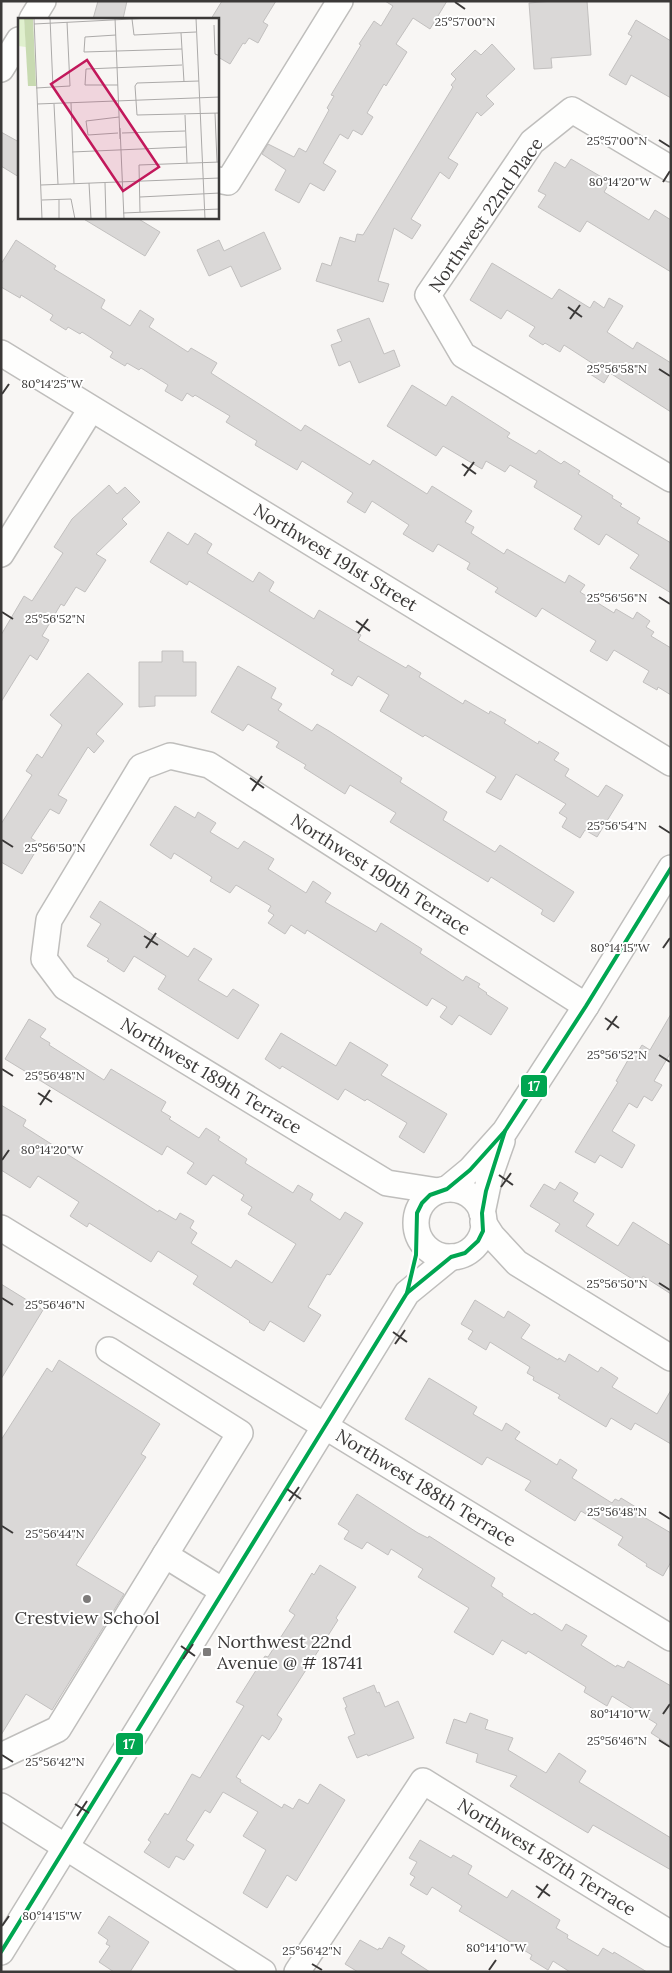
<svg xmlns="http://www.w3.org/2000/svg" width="672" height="1973" font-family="Lora,serif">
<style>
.building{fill:#dad8d7;stroke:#c2c0bf}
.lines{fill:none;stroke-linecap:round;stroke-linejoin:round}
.minor-casing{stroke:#bfbebc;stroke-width:28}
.minor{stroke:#fefefd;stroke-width:25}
.bus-1-casing{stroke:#fff;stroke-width:8}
.bus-1{stroke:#00a651;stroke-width:4}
.ticks{fill:none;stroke:#3b3938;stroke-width:2}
.poi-dot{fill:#7d7b7a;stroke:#fff;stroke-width:2}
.labels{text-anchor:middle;stroke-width:4;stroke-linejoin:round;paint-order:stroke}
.street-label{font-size:18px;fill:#3b3938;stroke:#fff}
.poi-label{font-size:18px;fill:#3b3938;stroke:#fff}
.inset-road{fill:none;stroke:#acaaa9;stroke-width:1}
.view{fill:#c2185b;fill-opacity:0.15;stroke:#c2185b;stroke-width:2.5}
.inset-edge{fill:none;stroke:#3b3938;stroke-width:2.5}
.ticks-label{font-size:12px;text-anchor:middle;fill:#3b3938;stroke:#fff;stroke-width:4;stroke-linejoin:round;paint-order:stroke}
.line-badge{stroke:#fff;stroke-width:2}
.badge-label{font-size:14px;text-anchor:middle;font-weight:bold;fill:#fff}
</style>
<rect width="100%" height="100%" fill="#f8f6f4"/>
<g class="building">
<path d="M 98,1 L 127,1 L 123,19 L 93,19 Z"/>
<path d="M 222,1 L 276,1 L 263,22 L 268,25 L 258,43 L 249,38 L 245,44 L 243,43 L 230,64 L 218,57 L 218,19 L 211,19 Z"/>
<path d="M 385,1 L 447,1 L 430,29 L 413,18 L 396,44 L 407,52 L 386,86 L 384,84 L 367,113 L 373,117 L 362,135 L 353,130 L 348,139 L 340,134 L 323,163 L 336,171 L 324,191 L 310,183 L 299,203 L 275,190 L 286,170 L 262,154 L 268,144 L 294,157 L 299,148 L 306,152 L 329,110 L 327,108 L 334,96 L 331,95 L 361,45 L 359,44 L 374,21 L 381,26 L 393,6 Z"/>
<path d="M 553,1 L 587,1 L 591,55 L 551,58 L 552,68 L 534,69 L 529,3 Z"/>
<path d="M 636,20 L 671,41 L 671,98 L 631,75 L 626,85 L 609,75 L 632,36 L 628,34 Z"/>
<path d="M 492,44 L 515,69 L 486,96 L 494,104 L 481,116 L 477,112 L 448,158 L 458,164 L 449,179 L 440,172 L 411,219 L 421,225 L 412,239 L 394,228 L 378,281 L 389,284 L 383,302 L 316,281 L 322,263 L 331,266 L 340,237 L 355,242 L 357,234 L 363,235 L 453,87 L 451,85 L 456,79 L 451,74 L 475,50 L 481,55 Z"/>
<path d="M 1,132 L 19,142 L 19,177 L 1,166 Z"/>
<path d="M 571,159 L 610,182 L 604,192 L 649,220 L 655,210 L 671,220 L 671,272 L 587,221 L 580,232 L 538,207 L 546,195 L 538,191 L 555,162 L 565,168 Z"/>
<path d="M 82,218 L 137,218 L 160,232 L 145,256 Z"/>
<path d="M 264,232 L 281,269 L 241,287 L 231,266 L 209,276 L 197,250 L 219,240 L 224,251 Z"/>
<path d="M 16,240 L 56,266 L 54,269 L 105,300 L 101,308 L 130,326 L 140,310 L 154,319 L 149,327 L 188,352 L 191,348 L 217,363 L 211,373 L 301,431 L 305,425 L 370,465 L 373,460 L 427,494 L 432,486 L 472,511 L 465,522 L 474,527 L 471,533 L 504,554 L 507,549 L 565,583 L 569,575 L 585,585 L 580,592 L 614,613 L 616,609 L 633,619 L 637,612 L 650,621 L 646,627 L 654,632 L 651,636 L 671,648 L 671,695 L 658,687 L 657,690 L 643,682 L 649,671 L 614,650 L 607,661 L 590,651 L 596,641 L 542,608 L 536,617 L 495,592 L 498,588 L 467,569 L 470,563 L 438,544 L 433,552 L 403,534 L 409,525 L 372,501 L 365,513 L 347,502 L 353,493 L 302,461 L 297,470 L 255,445 L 257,441 L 226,422 L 230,416 L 195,395 L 193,397 L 187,393 L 182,401 L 165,391 L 168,385 L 141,368 L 139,370 L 127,363 L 125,366 L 110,357 L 113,352 L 82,332 L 80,334 L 68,327 L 66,330 L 50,320 L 53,315 L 21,295 L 20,298 L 1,287 L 1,264 Z"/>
<path d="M 492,263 L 552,299 L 559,289 L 590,308 L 594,301 L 604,308 L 609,298 L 623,306 L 607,332 L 633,349 L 637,342 L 671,363 L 671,412 L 610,373 L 604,383 L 590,374 L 595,365 L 564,345 L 560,352 L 545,343 L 543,345 L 529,336 L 535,327 L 507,310 L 501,319 L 470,300 Z"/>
<path d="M 369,318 L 384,354 L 394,350 L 400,366 L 359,383 L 350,361 L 339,366 L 331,345 L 342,341 L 337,330 Z"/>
<path d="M 412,385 L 446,406 L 452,396 L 510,433 L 507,437 L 536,454 L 539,450 L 561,464 L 564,461 L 580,471 L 578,474 L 613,496 L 612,498 L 622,504 L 620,506 L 640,518 L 637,523 L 671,543 L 671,593 L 630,568 L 639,555 L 606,534 L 599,545 L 574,529 L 582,516 L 534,487 L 537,481 L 510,465 L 505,472 L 486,461 L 482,469 L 443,446 L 436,456 L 387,426 Z"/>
<path d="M 109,485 L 117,494 L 125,487 L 140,502 L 122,519 L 127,524 L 96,554 L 106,560 L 85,592 L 76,587 L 64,606 L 61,604 L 42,636 L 49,640 L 37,660 L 30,655 L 1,702 L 1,635 L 24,596 L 32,601 L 63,553 L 54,547 L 72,519 Z"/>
<path d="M 168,532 L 188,545 L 195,533 L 212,544 L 207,553 L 253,582 L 259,572 L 274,582 L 269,591 L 314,619 L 319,610 L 361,635 L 358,640 L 406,668 L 408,665 L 421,673 L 419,677 L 463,704 L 465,700 L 489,714 L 490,711 L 506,720 L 504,723 L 538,744 L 539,741 L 559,753 L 554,760 L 569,769 L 565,776 L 598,797 L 606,785 L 623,795 L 597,837 L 585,830 L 580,838 L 562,827 L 567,818 L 559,813 L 566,804 L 516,774 L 501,800 L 486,792 L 496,777 L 425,735 L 423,737 L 380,711 L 389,695 L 358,676 L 352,686 L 331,674 L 334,670 L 189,581 L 187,585 L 150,562 Z"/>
<path d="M 162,651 L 183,651 L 183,662 L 196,662 L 196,696 L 155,696 L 155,706 L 139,707 L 139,662 L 162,662 Z"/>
<path d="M 238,666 L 276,688 L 271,698 L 282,704 L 278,710 L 312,731 L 317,724 L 329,731 L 402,778 L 400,782 L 447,812 L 443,820 L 495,852 L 500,845 L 574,892 L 554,922 L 541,914 L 543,910 L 491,877 L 488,882 L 390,822 L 396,813 L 350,785 L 345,794 L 304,768 L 306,765 L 276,747 L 279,742 L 248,724 L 243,731 L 211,712 Z"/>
<path d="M 88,673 L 123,704 L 96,734 L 104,741 L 94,753 L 88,747 L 58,795 L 67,800 L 59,814 L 50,809 L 31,838 L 40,844 L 22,874 L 1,862 L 1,824 L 32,775 L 26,771 L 37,754 L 42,758 L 62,725 L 50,715 Z"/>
<path d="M 175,806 L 195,818 L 198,812 L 216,823 L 210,832 L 238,849 L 244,841 L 274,859 L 268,869 L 306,893 L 313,881 L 331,893 L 325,902 L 376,932 L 381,923 L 422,949 L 420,953 L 463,981 L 466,976 L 480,984 L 478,987 L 487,993 L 486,994 L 508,1008 L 491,1035 L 459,1015 L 452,1025 L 440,1017 L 447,1007 L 432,998 L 427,1006 L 307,930 L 305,934 L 291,925 L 285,934 L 268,923 L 274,915 L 268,911 L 271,906 L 236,885 L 230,893 L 210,881 L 212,877 L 174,853 L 171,859 L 150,845 Z"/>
<path d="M 100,901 L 188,957 L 194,948 L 212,959 L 198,980 L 227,997 L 233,989 L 259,1005 L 238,1039 L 158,989 L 166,976 L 134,956 L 124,972 L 107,961 L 109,959 L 87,946 L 101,924 L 90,917 Z"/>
<path d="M 671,1014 L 671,1052 L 654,1081 L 662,1085 L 652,1101 L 644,1096 L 637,1108 L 629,1103 L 612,1131 L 635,1145 L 622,1168 L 600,1155 L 595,1163 L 575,1152 L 618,1082 L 616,1081 L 632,1053 L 636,1055 L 642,1045 L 650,1050 Z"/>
<path d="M 29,1019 L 46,1029 L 40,1037 L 50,1043 L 49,1045 L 104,1080 L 111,1069 L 166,1102 L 161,1111 L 171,1117 L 169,1119 L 199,1138 L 206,1128 L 220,1137 L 218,1140 L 247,1159 L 245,1163 L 293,1193 L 298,1185 L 313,1194 L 310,1200 L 340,1220 L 345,1212 L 363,1223 L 330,1275 L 327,1274 L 308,1307 L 321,1315 L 304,1342 L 270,1321 L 264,1331 L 249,1322 L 250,1321 L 193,1284 L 198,1276 L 158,1251 L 151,1262 L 89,1223 L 87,1227 L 70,1216 L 79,1202 L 38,1176 L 30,1188 L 1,1170 L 1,1105 L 26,1120 L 23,1126 L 158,1212 L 159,1210 L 176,1220 L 180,1213 L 194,1221 L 190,1228 L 197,1233 L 191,1243 L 231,1268 L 236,1260 L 272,1283 L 296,1244 L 248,1214 L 252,1207 L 241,1200 L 244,1195 L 213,1175 L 206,1185 L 187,1173 L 194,1163 L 167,1146 L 162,1155 L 5,1059 Z"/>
<path d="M 281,1033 L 336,1066 L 350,1042 L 388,1065 L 381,1075 L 447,1114 L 424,1153 L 399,1137 L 407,1123 L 367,1099 L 365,1101 L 345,1089 L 338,1100 L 282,1066 L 280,1069 L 265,1059 Z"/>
<path d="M 560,1182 L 578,1193 L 573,1201 L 594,1214 L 586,1226 L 618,1246 L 633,1222 L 671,1246 L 671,1294 L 643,1276 L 639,1283 L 555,1231 L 560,1224 L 530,1206 L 544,1184 L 555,1190 Z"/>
<path d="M 1,1284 L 43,1310 L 1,1379 Z"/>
<path d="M 475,1300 L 504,1318 L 508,1311 L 530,1325 L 521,1338 L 558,1360 L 559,1358 L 565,1362 L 569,1354 L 598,1372 L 601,1367 L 618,1378 L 612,1387 L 657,1414 L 671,1390 L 671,1444 L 635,1423 L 631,1430 L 611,1418 L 606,1427 L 558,1398 L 560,1395 L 533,1380 L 534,1377 L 527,1373 L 530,1367 L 490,1342 L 486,1350 L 468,1339 L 473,1331 L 461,1324 Z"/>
<path d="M 59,1360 L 160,1424 L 141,1454 L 146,1457 L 76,1565 L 124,1594 L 52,1710 L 26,1694 L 1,1735 L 1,1440 L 47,1368 L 52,1372 Z"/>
<path d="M 429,1378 L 477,1407 L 473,1414 L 502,1431 L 506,1423 L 520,1432 L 515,1439 L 557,1465 L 560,1459 L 577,1470 L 572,1478 L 612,1503 L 615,1499 L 619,1501 L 621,1498 L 639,1509 L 637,1513 L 671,1533 L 671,1562 L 663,1576 L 646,1566 L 647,1564 L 618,1545 L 623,1537 L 581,1511 L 575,1521 L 525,1490 L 531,1481 L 487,1457 L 482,1465 L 405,1419 Z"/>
<path d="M 357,1494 L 418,1533 L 428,1538 L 429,1536 L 495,1578 L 491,1586 L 503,1594 L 502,1596 L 532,1615 L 534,1613 L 562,1631 L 566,1624 L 587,1636 L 581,1645 L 616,1667 L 617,1665 L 624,1668 L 628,1661 L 671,1686 L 671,1746 L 651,1733 L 657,1724 L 612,1696 L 607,1706 L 584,1692 L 586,1687 L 528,1651 L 526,1654 L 502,1640 L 493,1655 L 454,1632 L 469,1608 L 418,1577 L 423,1569 L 391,1549 L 388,1555 L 367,1542 L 362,1549 L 344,1539 L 349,1531 L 338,1524 Z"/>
<path d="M 320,1565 L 356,1587 L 336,1618 L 338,1620 L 277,1715 L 282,1719 L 276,1730 L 269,1740 L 262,1735 L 236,1777 L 241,1780 L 240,1782 L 282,1808 L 284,1804 L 293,1809 L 299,1799 L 308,1804 L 320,1784 L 345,1800 L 296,1881 L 287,1875 L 267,1908 L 243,1893 L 266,1850 L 243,1836 L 258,1812 L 223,1792 L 210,1813 L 205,1810 L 186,1840 L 194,1845 L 184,1860 L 176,1856 L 169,1868 L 144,1852 L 151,1842 L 148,1840 L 165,1813 L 168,1815 L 192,1774 L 200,1778 L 244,1706 L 236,1702 L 265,1656 L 268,1657 L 295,1615 L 289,1611 L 312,1573 L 314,1575 Z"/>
<path d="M 374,1685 L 377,1693 L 379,1692 L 385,1707 L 398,1701 L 414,1738 L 368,1756 L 367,1754 L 357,1758 L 348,1737 L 355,1734 L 345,1708 L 347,1707 L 343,1698 Z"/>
<path d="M 470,1713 L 488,1720 L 485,1729 L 513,1738 L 508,1750 L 546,1773 L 559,1753 L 586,1771 L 579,1782 L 671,1838 L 671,1870 L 593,1825 L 588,1833 L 510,1786 L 517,1776 L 476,1762 L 478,1754 L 446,1743 L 454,1719 L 466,1723 Z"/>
<path d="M 420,1840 L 451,1858 L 453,1855 L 472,1866 L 468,1874 L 507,1898 L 512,1890 L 560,1920 L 556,1928 L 568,1935 L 567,1938 L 598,1956 L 603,1948 L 613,1954 L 614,1952 L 647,1972 L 570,1972 L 553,1961 L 548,1970 L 530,1959 L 532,1955 L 459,1911 L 462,1906 L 432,1887 L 427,1895 L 410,1885 L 415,1877 L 410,1874 L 417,1862 L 409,1858 Z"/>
<path d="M 109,1916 L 149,1942 L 130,1972 L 114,1972 L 99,1962 L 110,1946 L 106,1944 L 108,1940 L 98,1933 Z"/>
<path d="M 389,1937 L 405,1946 L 401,1953 L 430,1972 L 358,1972 L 345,1964 L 360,1940 L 378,1950 L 379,1948 L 382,1949 Z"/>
</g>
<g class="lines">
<g class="minor-casing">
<g id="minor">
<path d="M 32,19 L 43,1"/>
<path d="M 1,69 L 19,40"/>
<path d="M 671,169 L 572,110 L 532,142 L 428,295 L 463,355 L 671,479"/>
<path d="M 218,180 L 228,182 L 340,1"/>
<path id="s1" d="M 1,353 L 671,763"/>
<path d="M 1,554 L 91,409"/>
<path d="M 447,1189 L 470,1170 L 505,1131 L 586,1006 L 671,868"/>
<circle cx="450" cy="1223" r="34"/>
<path id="s2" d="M 438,1191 L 387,1183 L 65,987 L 44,959 L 49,920 L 141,767 L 170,756 L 209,765 L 586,1006"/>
<path d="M 482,1213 L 490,1175 L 502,1141"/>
<path d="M 483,1222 L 492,1236 L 517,1263 L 671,1358"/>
<path id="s3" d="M 1,1228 L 671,1638"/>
<path d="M 165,1555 L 223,1591"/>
<path d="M 1,1756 L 58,1729 L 240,1433 L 109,1350"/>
<path d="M 1,1806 L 263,1972"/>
<path d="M 1,1952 L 407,1293 L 451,1257"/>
<path id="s4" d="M 297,1972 L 423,1781 L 671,1934"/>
</g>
</g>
<use href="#minor" class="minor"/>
<g class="bus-1-casing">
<g id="bus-1">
<path d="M 407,1293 L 416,1255 L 417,1213 L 422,1203 L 430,1195 L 447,1189 L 470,1170 L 505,1131 L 586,1006 L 671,868"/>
<path d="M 1,1952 L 407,1293 L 451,1257 L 465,1253 L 478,1241 L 483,1231 L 482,1213 L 486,1191 L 505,1131"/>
</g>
</g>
<use href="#bus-1" class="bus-1"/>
</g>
<path class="ticks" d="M 455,2 L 465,9M 659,140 L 670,147M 663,182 L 670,171M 568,307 L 582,317M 570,319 L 580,305M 659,369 L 670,376M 2,394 L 9,384M 462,464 L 476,474M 464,476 L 474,462M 659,597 L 670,604M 2,612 L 13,619M 356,621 L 370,631M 358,633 L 368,619M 250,778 L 264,788M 252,791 L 262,776M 659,826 L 670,833M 2,840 L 13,847M 144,936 L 158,945M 146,948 L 156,933M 663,948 L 670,938M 605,1018 L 619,1028M 607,1030 L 617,1016M 659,1055 L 670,1062M 2,1069 L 13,1076M 38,1093 L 52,1102M 40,1105 L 50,1090M 2,1160 L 9,1150M 499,1175 L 513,1185M 501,1187 L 511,1173M 659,1283 L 670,1290M 2,1298 L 13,1305M 393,1332 L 407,1342M 395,1344 L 405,1330M 287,1489 L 301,1499M 289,1501 L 299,1487M 659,1512 L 670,1519M 2,1526 L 13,1533M 181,1646 L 195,1656M 183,1659 L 193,1644M 663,1714 L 670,1704M 659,1740 L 670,1747M 2,1755 L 13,1762M 75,1804 L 89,1813M 77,1816 L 87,1801M 536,1886 L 550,1896M 538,1898 L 548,1884M 2,1926 L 9,1916M 312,1964 L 322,1970M 489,1970 L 496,1960"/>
<g class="poi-dot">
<circle cx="87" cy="1599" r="5"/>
<rect x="202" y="1647" width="10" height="10" rx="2.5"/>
</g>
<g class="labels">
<g class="street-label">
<text transform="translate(486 215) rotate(-55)" y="6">Northwest 22nd Place</text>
<text dy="6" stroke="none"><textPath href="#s1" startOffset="392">Northwest 191st Street</textPath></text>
<text dy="6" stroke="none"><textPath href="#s2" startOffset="956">Northwest 190th Terrace</textPath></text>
<text transform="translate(211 1076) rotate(31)" y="6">Northwest 189th Terrace</text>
<text dy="6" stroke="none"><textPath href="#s3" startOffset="498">Northwest 188th Terrace</textPath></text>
<text dy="6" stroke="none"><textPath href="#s4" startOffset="374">Northwest 187th Terrace</textPath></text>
</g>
<g class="poi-label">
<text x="87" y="1624">Crestview School</text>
<text x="217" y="1648" text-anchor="start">Northwest 22nd<tspan x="217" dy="21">Avenue @ # 18741</tspan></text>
</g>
</g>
<g transform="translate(18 18)">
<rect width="201" height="201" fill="#f8f6f4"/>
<path d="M 0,0 L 6,0 L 8,29 L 0,28 Z" fill="#e0f0ce"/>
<path d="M 6,0 L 15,0 L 18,68 L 10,68 Z" fill="#c8dab1"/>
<path class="inset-road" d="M 16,0 L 24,201M 32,0 L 35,70M 97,0 L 102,121M 178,0 L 187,201M 114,1 L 116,17 L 178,14M 16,6 L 133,0M 196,7 L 197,36 L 202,38M 163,15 L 166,64M 98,17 L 67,19 L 66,34 L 164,31M 181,63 L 119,65 L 117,68 L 119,97 L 202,95M 100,67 L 67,67 L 68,51 L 164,47M 18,70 L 52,68 L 49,4M 53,85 L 56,166M 19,86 L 202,79M 36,86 L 40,166M 197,95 L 199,144M 167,97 L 169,145M 102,110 L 106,201M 100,115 L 70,117 L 68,103 L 101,99M 104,115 L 167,113M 54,134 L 168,129M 71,165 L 73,201M 87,165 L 88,201M 23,167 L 202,160M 122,179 L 202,175M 41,181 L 41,201M 24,182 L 53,181 L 57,201M 122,194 L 121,147 L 202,144M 105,195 L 202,191"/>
<path class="view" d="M 69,42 L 141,149 L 105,173 L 33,66 Z"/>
<rect width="201" height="201" class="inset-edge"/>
</g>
<g class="ticks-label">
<text x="465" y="26">25°57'00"N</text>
<text x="617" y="145">25°57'00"N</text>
<text x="620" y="186">80°14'20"W</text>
<text x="617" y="373">25°56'58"N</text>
<text x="52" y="388">80°14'25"W</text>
<text x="617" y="602">25°56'56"N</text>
<text x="55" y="623">25°56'52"N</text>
<text x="617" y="830">25°56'54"N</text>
<text x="55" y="852">25°56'50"N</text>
<text x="620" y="952">80°14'15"W</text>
<text x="617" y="1059">25°56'52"N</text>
<text x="55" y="1080">25°56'48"N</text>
<text x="52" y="1154">80°14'20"W</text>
<text x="617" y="1288">25°56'50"N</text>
<text x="55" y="1309">25°56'46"N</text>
<text x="617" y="1516">25°56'48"N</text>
<text x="55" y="1538">25°56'44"N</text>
<text x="620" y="1718">80°14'10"W</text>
<text x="617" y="1745">25°56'46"N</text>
<text x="55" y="1766">25°56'42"N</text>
<text x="52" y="1920">80°14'15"W</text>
<text x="496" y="1952">80°14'10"W</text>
<text x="312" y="1955">25°56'42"N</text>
</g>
<g class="line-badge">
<rect x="520" y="1074" width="28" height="24" rx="5" fill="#00a651"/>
<rect x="115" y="1732" width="29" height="24" rx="5" fill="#00a651"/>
</g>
<g class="badge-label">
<text x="534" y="1091">17</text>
<text x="129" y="1749">17</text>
</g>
<rect width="672" height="1973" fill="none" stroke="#3b3938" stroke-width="5"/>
</svg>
